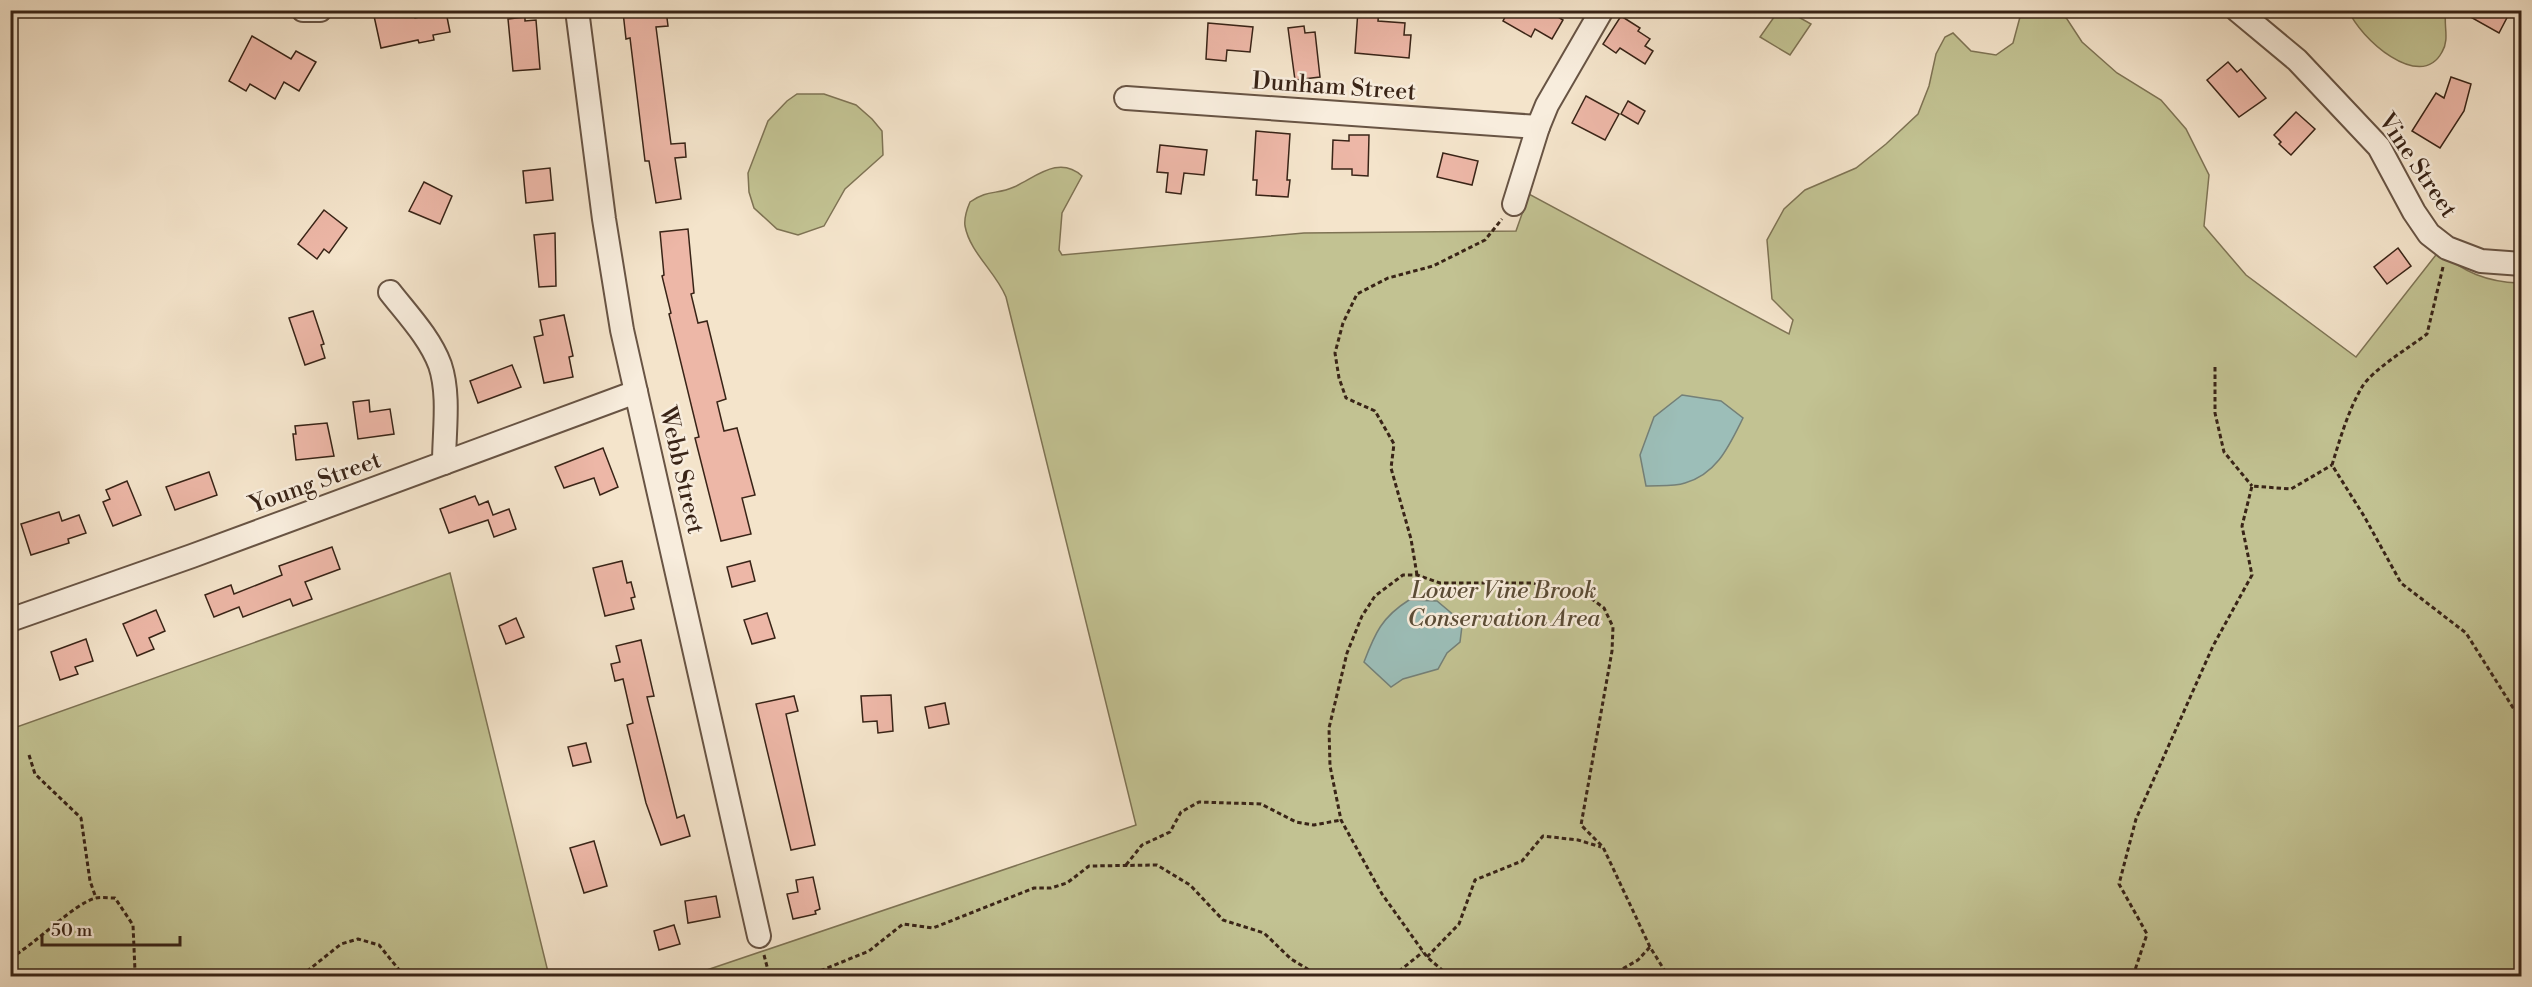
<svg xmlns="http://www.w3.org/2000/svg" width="2532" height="987" font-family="'Libre Bodoni',serif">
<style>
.green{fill:#c2c292;stroke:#7e7354;stroke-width:1.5}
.water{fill:#9cbeb8;stroke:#748078;stroke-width:1.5}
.building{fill:#edb7a7;stroke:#392417;stroke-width:1.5}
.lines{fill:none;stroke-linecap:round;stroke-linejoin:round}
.minor-casing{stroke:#685444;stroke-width:26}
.path{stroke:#392417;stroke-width:3;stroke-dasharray:4.5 3;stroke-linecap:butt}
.minor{stroke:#f8eddd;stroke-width:22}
.labels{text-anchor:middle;stroke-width:5;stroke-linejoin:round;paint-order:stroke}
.street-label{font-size:24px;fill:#392417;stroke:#f8eddd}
.park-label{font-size:24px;font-style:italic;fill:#5b4c36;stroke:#f8eddd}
</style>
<rect width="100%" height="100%" fill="#f4e4cb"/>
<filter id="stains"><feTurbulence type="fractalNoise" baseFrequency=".00333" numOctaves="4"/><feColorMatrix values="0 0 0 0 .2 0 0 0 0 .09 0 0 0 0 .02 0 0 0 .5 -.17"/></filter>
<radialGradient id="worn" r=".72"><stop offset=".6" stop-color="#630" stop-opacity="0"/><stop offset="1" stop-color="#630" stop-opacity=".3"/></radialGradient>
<g class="green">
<path d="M 1779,10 L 1788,11 L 1811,24 L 1790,55 L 1760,37 Z"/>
<path d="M 2029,11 L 2057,11 L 2067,19 L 2082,42 L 2117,73 L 2161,100 L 2186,129 L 2209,175 L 2204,226 L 2246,275 L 2356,357 L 2439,251 C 2463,272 2487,282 2519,283 L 2521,288 L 2521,976 L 689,976 L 1136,825 L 1006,297 C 996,272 970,253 965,226 C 964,219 967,209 970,202 C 988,189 997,195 1014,187 C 1036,177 1059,155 1082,176 L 1062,213 L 1059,250 L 1062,255 L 1304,233 L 1516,231 L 1529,194 L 1789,334 L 1793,320 L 1772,299 L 1767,240 L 1784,209 L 1805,190 L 1856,168 L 1886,144 L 1918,114 L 1929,86 L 1936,54 L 1945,37 L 1953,33 L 1971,51 L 1996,55 L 2013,43 L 2020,17 Z"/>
<path d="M 2349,11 L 2446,11 C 2443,25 2450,39 2442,52 C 2420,93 2359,37 2349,11 Z"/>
<path d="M 797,94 L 824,94 L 856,105 L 872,119 L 882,131 L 883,155 L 845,189 L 824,226 L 798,235 L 777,229 L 754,208 L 749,192 L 748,173 L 768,121 L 787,101 Z"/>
<path d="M 450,573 L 549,976 L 11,976 L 11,729 Z"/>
</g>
<g class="water">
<path d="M 1682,395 L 1721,401 L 1743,418 C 1729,446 1717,474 1685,483 C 1673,487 1658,485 1646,486 L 1640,455 L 1654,417 Z"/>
<path d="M 1409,600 L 1437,601 L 1456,617 L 1462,626 L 1460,642 L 1447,653 L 1438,669 L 1403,679 L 1391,687 L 1364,662 C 1375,633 1382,617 1409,600 Z"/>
</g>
<g class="building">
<path d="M 399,10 L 413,10 L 415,18 L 446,12 L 450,32 L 433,35 L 434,40 L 419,43 L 418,40 L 381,48 L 374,16 Z"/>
<path d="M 637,10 L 666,10 L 668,26 L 656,27 L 671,144 L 685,143 L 686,157 L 675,158 L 681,199 L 656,203 L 649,161 L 645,161 L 630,38 L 626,39 L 623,12 Z"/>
<path d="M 1358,10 L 1379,10 L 1378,21 L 1405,23 L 1404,35 L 1411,35 L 1409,58 L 1355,53 Z"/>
<path d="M 1509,10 L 1547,10 L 1563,20 L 1552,39 L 1535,29 L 1531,37 L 1503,21 Z"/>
<path d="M 2458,10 L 2511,10 L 2499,33 Z"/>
<path d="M 1621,16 L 1640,28 L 1638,31 L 1650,39 L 1645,46 L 1653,51 L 1645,64 L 1620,48 L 1616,53 L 1603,44 Z"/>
<path d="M 525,17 L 525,21 L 536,20 L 540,69 L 513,71 L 508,19 Z"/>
<path d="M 1208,23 L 1253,27 L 1250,52 L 1227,50 L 1226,61 L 1206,59 Z"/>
<path d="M 1304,26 L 1305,33 L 1315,32 L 1320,77 L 1295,80 L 1288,28 Z"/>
<path d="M 252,36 L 291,59 L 296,51 L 316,62 L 299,91 L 284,82 L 275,99 L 250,84 L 246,91 L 229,81 Z"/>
<path d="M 2228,62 L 2237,72 L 2241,69 L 2266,98 L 2239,117 L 2207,80 Z"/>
<path d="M 2451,77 L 2471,84 L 2464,111 L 2440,148 L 2412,131 L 2436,93 L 2444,98 Z"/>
<path d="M 1586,96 L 1619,114 L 1605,140 L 1572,123 Z"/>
<path d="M 1628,101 L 1645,111 L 1638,124 L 1621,114 Z"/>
<path d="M 2296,112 L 2315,129 L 2291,155 L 2279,144 L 2281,142 L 2274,135 Z"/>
<path d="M 1256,131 L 1290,134 L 1287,180 L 1290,180 L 1288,197 L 1256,195 L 1257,180 L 1253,180 Z"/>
<path d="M 1349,135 L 1369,135 L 1368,176 L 1352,175 L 1352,169 L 1332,169 L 1333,140 L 1349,141 Z"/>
<path d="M 1160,145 L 1207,150 L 1204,175 L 1184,173 L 1181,194 L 1166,192 L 1168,173 L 1157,172 Z"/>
<path d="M 1443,153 L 1478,161 L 1472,185 L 1437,177 Z"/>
<path d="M 550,168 L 553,200 L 526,203 L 523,171 Z"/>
<path d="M 424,182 L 452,196 L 440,224 L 409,211 Z"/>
<path d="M 324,210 L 347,228 L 329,253 L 324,249 L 317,259 L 298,244 Z"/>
<path d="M 688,229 L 694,293 L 691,294 L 698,323 L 707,321 L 726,399 L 717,402 L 724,431 L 737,428 L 755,495 L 742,498 L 751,534 L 721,541 L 695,438 L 699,437 L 669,314 L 671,313 L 662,276 L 664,275 L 660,232 Z"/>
<path d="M 555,233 L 556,286 L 539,287 L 534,235 Z"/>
<path d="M 2398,248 L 2411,266 L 2387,284 L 2374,267 Z"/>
<path d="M 313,311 L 324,344 L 321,345 L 325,358 L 305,365 L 289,318 Z"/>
<path d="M 564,315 L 573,356 L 569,357 L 573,377 L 544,383 L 534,337 L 543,335 L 540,320 Z"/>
<path d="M 512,365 L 521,387 L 478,403 L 470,381 Z"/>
<path d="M 369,400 L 370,412 L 390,409 L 394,434 L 358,439 L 353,402 Z"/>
<path d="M 327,423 L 334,456 L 296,460 L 293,434 L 296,434 L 295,426 Z"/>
<path d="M 603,448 L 618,487 L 600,495 L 594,478 L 564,488 L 555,467 Z"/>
<path d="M 209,472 L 217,495 L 175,510 L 166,487 Z"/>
<path d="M 127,481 L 141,515 L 113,526 L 103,502 L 110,499 L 106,490 Z"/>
<path d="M 475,496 L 479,505 L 488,501 L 493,515 L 509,509 L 516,529 L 494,537 L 488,520 L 449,533 L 440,509 Z"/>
<path d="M 59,512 L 62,521 L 79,515 L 86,533 L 68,539 L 69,543 L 31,555 L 21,524 Z"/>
<path d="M 332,547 L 340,569 L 305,582 L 312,599 L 293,606 L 290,599 L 243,617 L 239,607 L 214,617 L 205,595 L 231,585 L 234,594 L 282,575 L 279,566 Z"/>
<path d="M 622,561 L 627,583 L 631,582 L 635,597 L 631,598 L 634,609 L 605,616 L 593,568 Z"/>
<path d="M 750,561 L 755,581 L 732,587 L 727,567 Z"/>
<path d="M 156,610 L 165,631 L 149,638 L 154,649 L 137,656 L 123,624 Z"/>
<path d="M 767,613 L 775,638 L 752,644 L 744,620 Z"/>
<path d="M 516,618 L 524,637 L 506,644 L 499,626 Z"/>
<path d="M 86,639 L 93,661 L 75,667 L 78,674 L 60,680 L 51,652 Z"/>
<path d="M 641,640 L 654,696 L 647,697 L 677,818 L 684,815 L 690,836 L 661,845 L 646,803 L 627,725 L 633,723 L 623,679 L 615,681 L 611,664 L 620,662 L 616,646 Z"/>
<path d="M 891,695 L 893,731 L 878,733 L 877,721 L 863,722 L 861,696 Z"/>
<path d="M 794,696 L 798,711 L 786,714 L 815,845 L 791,850 L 756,704 Z"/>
<path d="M 945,703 L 949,724 L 929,728 L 925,707 Z"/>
<path d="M 586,743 L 591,762 L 573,766 L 568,747 Z"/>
<path d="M 594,841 L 607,886 L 584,893 L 570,848 Z"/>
<path d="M 813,877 L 820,909 L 815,911 L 816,914 L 793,919 L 787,894 L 798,892 L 796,880 Z"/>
<path d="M 716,896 L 720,917 L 688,923 L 685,901 Z"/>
<path d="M 674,925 L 680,944 L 659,950 L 654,931 Z"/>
</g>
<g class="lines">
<g class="minor-casing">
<g id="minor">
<path d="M 303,10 L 320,10"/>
<path d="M 577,10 L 604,219 L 622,330 L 759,936"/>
<path d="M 2237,10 L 2297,60 L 2379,147 L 2414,212 L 2429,234 L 2447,248 L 2481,261 L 2522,264"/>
<path d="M 1126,98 L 1538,127"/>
<path d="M 1514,204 L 1538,127 L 1547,105 L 1602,10"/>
<path d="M 390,292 C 408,315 430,338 440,365 C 450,395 444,432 444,463"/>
<path d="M 10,620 L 192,556 L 636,392"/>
</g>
</g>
<g class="path">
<path d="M 2443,267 L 2427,334 C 2410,347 2372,370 2362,387 C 2348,411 2340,439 2332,465 L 2364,516 L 2401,583 L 2466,633 L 2522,722"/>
<path d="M 2215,367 L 2215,413 L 2224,452 L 2252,486"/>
<path d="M 1417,575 L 1411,539 L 1391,468 L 1394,444 L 1375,411 L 1346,398 L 1339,378 L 1335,353 L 1343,323 L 1357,294 L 1388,278 L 1433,266 L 1485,240 L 1502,219"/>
<path d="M 29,755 L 35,774 L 81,818 L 90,881 L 96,898"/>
<path d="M 1126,865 L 1142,845 L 1170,832 L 1181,812 L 1199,802 L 1261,804 L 1296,822 L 1314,825 L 1341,820"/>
<path d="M 764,955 L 769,974"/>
<path d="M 1427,957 L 1459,924 L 1475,880 L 1522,861 L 1543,836 L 1578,840 L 1601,847"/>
<path d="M 10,958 C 35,945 74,903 96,898 C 101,897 109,898 115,898 L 133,925 L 135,971 L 138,976"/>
<path d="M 301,976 L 341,944 L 358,939 L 379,945 L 404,976"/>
<path d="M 754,976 L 769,974 L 810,975 L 869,951 L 903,924 L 933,928 L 1034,888 L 1051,888 L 1067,883 L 1089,866 L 1157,865 L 1190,885 L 1223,920 L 1264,933 L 1291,959 L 1319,976"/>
<path d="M 1393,976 L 1423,952"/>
<path d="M 1449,976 L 1427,957 L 1382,894 L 1341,820 L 1330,766 L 1329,728 L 1347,653 L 1362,616 L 1375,596 L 1403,575 L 1417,575 L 1440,583 L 1533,583 L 1581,591 L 1604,608 L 1613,627 L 1612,651 L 1581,825 L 1603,847 L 1650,947 L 1668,976"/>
<path d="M 1610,976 L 1638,960 L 1650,947"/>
<path d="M 2133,976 L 2147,934 L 2119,884 L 2136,819 L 2213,646 L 2252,575 L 2242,526 L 2252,486 L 2291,489 L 2332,465"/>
</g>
<use href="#minor" class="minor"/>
</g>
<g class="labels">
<g class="street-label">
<text transform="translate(1334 86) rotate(4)" y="8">Dunham Street</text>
<text transform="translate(2418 165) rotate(56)" y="8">Vine Street</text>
<text transform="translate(682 470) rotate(77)" y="8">Webb Street</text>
<text transform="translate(315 482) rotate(-20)" y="8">Young Street</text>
</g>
<g class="park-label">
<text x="1504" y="598">Lower Vine Brook<tspan x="1504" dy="28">Conservation Area</tspan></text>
</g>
</g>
<rect width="2532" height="987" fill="none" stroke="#f4e4cb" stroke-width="36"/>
<rect x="12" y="12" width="2508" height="963" fill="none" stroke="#392417" stroke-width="3"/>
<rect x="18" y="18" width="2496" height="951" fill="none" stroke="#392417" stroke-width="1.5"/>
<path d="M42 936v9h138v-9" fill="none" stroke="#392417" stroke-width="3"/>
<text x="51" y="936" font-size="18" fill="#392417" stroke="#f8eddd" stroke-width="4.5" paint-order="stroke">50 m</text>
<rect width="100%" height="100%" filter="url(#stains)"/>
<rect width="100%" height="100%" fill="url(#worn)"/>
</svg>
